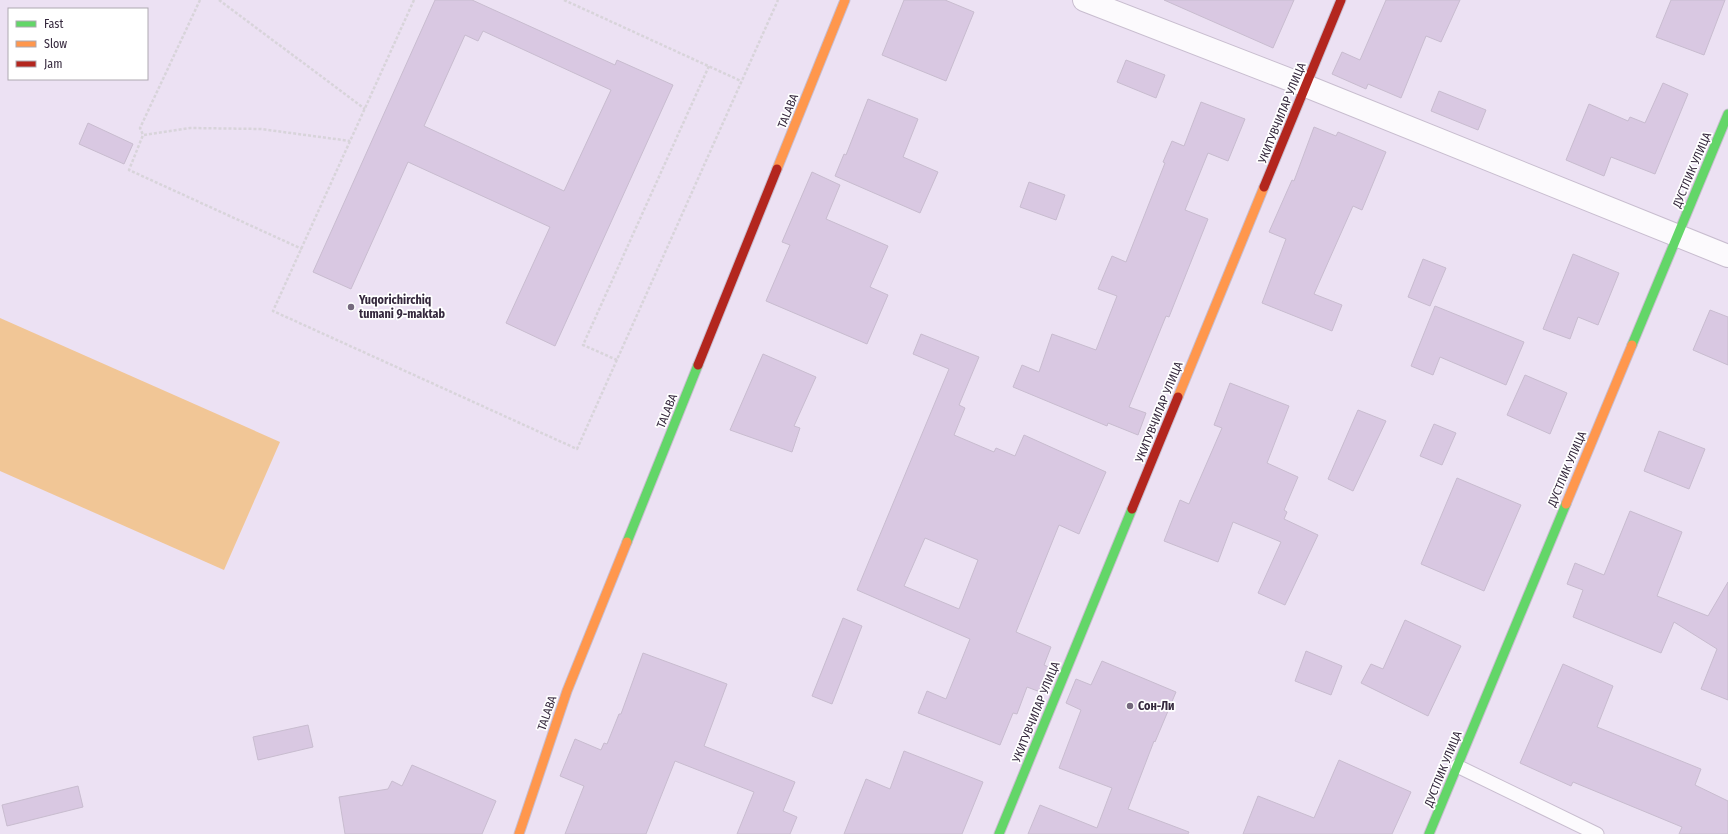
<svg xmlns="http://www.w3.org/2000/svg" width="1728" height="834" font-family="'Fira Sans Condensed',sans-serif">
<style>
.green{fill:#f1c696}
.building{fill:#d9c8e2;stroke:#c8bccf;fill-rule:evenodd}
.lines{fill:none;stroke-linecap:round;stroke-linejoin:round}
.lane-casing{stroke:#c8bdcf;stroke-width:15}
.street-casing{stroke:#c8bdcf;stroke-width:24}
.fast-casing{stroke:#c8bdcf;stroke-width:11}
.slow-casing{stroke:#c8bdcf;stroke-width:11}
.jam-casing{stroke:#c8bdcf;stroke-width:11}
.path{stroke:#d8d4da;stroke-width:2.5;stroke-dasharray:3 2;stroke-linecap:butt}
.lane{stroke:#fcfafd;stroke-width:13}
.street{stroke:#fcfafd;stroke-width:22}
.fast{stroke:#63d668;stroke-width:9}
.slow{stroke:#ff974d;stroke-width:9}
.jam{stroke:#b3261e;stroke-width:9}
.poi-dot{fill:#75697d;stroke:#fff;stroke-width:1.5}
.labels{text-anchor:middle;stroke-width:3.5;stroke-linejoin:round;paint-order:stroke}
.street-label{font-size:12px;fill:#35283d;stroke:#fff}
.poi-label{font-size:12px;font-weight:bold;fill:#35283d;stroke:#fff;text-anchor:start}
</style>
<rect width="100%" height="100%" fill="#ece1f3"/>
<path class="green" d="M 0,318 L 280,442 L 224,570 L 0,471 Z"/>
<g class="building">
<path d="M 435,0 L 472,0 L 615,65 L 617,60 L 673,85 L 555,346 L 506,323 L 550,227 L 408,162 L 351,289 L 313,272 ZM 483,31 L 611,90 L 564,191 L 424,126 L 465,35 L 478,41 Z"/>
<path d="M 904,0 L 945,0 L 974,12 L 946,81 L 882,55 Z"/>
<path d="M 1164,0 L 1294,0 L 1273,48 Z"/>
<path d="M 1386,0 L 1460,0 L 1441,42 L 1426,36 L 1401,98 L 1368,84 L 1366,89 L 1332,74 L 1342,52 L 1360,60 Z"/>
<path d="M 1671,0 L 1725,0 L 1704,55 L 1656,37 Z"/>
<path d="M 1126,60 L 1165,75 L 1156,98 L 1117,82 Z"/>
<path d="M 1663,83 L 1688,94 L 1655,174 L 1611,157 L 1604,176 L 1566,160 L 1589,104 L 1628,121 L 1630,117 L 1645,123 Z"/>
<path d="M 1439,91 L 1486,110 L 1478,130 L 1431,111 Z"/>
<path d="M 868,99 L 918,119 L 903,157 L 938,172 L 920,213 L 835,176 L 844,154 L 846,155 Z"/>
<path d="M 1201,102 L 1245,119 L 1228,161 L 1208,153 L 1185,210 L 1208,219 L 1169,317 L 1166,316 L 1129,407 L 1146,413 L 1138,435 L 1108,423 L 1107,426 L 1013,387 L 1022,365 L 1039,372 L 1052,334 L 1096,350 L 1117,296 L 1098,289 L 1112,256 L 1126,262 L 1165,163 L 1163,162 L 1172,141 L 1184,146 Z"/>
<path d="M 88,123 L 133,144 L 124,164 L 79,144 Z"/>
<path d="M 1314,127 L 1336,136 L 1338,132 L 1386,152 L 1362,210 L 1353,206 L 1314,294 L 1342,305 L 1332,331 L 1262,303 L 1286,239 L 1269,232 L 1292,180 L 1294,181 Z"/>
<path d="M 812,172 L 840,185 L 826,219 L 888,246 L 870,287 L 888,295 L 867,344 L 766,301 L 790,245 L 782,242 Z"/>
<path d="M 1029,182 L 1065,195 L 1056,220 L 1020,207 Z"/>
<path d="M 1573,254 L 1619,273 L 1598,325 L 1578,317 L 1570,339 L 1543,329 Z"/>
<path d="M 1423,259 L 1446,268 L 1430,306 L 1408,297 Z"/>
<path d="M 1435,306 L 1524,342 L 1506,385 L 1440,357 L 1433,375 L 1411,366 Z"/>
<path d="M 1710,310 L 1728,317 L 1728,365 L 1693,350 Z"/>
<path d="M 921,334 L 979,357 L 959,405 L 965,408 L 954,435 L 994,452 L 996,448 L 1015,456 L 1024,435 L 1106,472 L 1079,534 L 1059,525 L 1016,632 L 1051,647 L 1044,665 L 1053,669 L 1043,693 L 1027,687 L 1017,714 L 1013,713 L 1000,745 L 918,713 L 927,691 L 946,699 L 970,639 L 857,590 L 949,369 L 913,354 ZM 925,538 L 978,560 L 959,609 L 904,586 Z"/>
<path d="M 763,354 L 816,377 L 794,426 L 800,428 L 792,452 L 730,430 Z"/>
<path d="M 1525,375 L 1567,393 L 1550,434 L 1507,415 Z"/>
<path d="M 1230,383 L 1289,406 L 1267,463 L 1298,477 L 1284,510 L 1287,512 L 1284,519 L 1318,535 L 1285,605 L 1258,593 L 1281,542 L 1233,522 L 1218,562 L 1164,541 L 1180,500 L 1189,504 L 1222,428 L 1214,425 Z"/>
<path d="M 1358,410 L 1386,421 L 1353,491 L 1328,479 Z"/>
<path d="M 1434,424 L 1456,433 L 1442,465 L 1420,456 Z"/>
<path d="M 1659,431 L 1705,449 L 1689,489 L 1644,471 Z"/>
<path d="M 1457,478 L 1521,505 L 1484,591 L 1421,564 Z"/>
<path d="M 1630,511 L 1682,532 L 1657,596 L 1708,616 L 1728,582 L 1728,700 L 1701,689 L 1717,649 L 1674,622 L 1661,653 L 1573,617 L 1583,590 L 1567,584 L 1575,563 L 1604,575 Z"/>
<path d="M 843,618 L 862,626 L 832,704 L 812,696 Z"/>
<path d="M 1405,620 L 1461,646 L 1428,716 L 1361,683 L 1371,664 L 1383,669 Z"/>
<path d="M 1306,651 L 1342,666 L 1331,695 L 1295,681 Z"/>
<path d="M 643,653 L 727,684 L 704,746 L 795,782 L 783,811 L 797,817 L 790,834 L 737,834 L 754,792 L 675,761 L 646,834 L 565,834 L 584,786 L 560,776 L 575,739 L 601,750 L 604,743 L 607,744 L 619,714 L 621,714 Z"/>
<path d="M 1102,661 L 1176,692 L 1155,742 L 1154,741 L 1128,809 L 1189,832 L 1188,834 L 1028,834 L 1040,805 L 1097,828 L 1112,788 L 1059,768 L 1081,710 L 1066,703 L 1076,679 L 1091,685 Z"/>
<path d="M 1563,664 L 1613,686 L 1597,727 L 1701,769 L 1695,785 L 1728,801 L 1728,834 L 1679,834 L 1682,827 L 1573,782 L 1571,786 L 1520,763 Z"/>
<path d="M 308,725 L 313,747 L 258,760 L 253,737 Z"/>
<path d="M 904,751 L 983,782 L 962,834 L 844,834 L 866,779 L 890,789 Z"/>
<path d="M 1339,760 L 1411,792 L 1392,834 L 1243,834 L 1258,796 L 1314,818 Z"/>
<path d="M 412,765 L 496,801 L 482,834 L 345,834 L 339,797 L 388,789 L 392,781 L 402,786 Z"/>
<path d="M 78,786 L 83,807 L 7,826 L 2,805 Z"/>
</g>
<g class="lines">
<g class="lane-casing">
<path id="lane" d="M 1457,766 L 1597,834"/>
</g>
<g class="street-casing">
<path id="street" d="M 1084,0 L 1306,86 L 1728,256"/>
</g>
<g class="fast-casing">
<g id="fast">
<path d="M 1632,345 L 1728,114"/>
<path d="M 627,542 L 698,365"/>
<path d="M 999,834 L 1132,509"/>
<path d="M 1429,834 L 1566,504"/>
</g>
</g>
<g class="slow-casing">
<g id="slow">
<path d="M 777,169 L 845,0"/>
<path d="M 1178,397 L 1264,187"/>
<path d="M 1566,504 L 1632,345"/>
<path d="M 519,834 L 567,691 L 627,542"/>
</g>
</g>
<g class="jam-casing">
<g id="jam">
<path d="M 1264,187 L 1341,0"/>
<path d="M 698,365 L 777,169"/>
<path d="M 1132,509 L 1178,397"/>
</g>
</g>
<g class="path">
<path d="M 200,0 L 140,128 L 143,135 L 129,170 L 302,249"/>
<path d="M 219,0 L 365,109"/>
<path d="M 414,0 L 273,311 L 577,449 L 778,0"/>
<path d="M 564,0 L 741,81"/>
<path d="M 144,135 L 190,128 L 261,129 L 350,141"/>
<path d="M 617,360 L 583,345 L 709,66"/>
</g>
<use href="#lane" class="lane"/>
<use href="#street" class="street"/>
<use href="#fast" class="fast"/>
<use href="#slow" class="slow"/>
<use href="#jam" class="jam"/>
</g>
<g class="poi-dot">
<circle cx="351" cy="307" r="4"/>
<circle cx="1130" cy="706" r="4"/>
</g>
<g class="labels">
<g class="street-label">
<text transform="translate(788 111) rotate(-68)" y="4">TALABA</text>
<text transform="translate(1282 113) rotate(-68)" y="4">УКИТУВЧИЛАР УЛИЦА</text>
<text transform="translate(1692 170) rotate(-67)" y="4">ДУСТЛИК УЛИЦА</text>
<text transform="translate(667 411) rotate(-68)" y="4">TALABA</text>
<text transform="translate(1159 412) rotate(-68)" y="4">УКИТУВЧИЛАР УЛИЦА</text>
<text transform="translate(1567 469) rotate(-67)" y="4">ДУСТЛИК УЛИЦА</text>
<text transform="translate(1036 712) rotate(-68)" y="4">УКИТУВЧИЛАР УЛИЦА</text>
<text transform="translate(547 713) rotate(-71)" y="4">TALABA</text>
<text transform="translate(1443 769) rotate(-68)" y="4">ДУСТЛИК УЛИЦА</text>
</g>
<g class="poi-label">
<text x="359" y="304">Yuqorichirchiq<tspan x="359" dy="14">tumani 9-maktab</tspan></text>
<text x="1138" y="710">Сон-Ли</text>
</g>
</g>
<rect x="8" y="8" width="140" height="72" fill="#ffffff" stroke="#aea9b1"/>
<rect x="16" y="21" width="20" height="6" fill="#63d668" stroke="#aea9b1"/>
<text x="44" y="28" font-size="12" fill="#35283d">Fast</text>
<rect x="16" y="41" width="20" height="6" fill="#ff974d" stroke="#aea9b1"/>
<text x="44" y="48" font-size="12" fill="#35283d">Slow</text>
<rect x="16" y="61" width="20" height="6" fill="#b3261e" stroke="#aea9b1"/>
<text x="44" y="68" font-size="12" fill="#35283d">Jam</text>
</svg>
